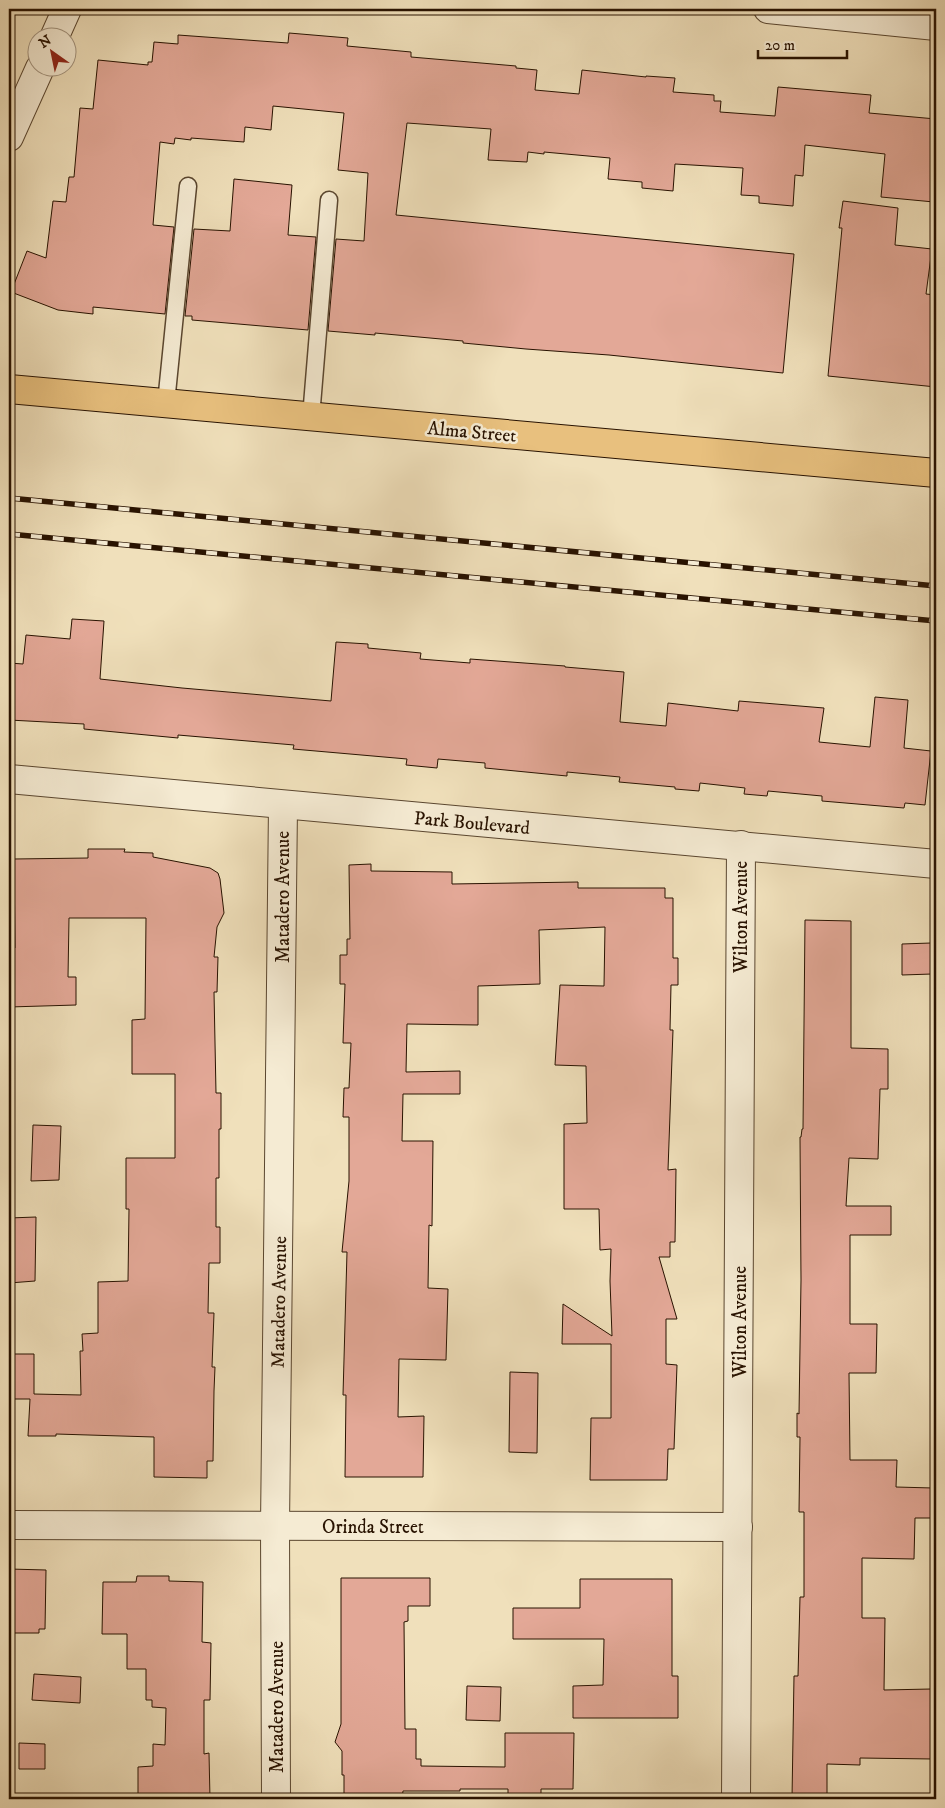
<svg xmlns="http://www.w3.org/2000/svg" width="945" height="1808" font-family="'IM FELL DW Pica',serif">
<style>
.building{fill:#e3a897;stroke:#281200}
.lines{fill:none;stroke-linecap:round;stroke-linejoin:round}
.service-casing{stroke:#5a462f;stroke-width:19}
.minor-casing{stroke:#5a462f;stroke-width:30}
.tertiary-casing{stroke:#5a462f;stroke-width:30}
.primary-casing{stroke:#281200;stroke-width:30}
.service{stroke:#f5ebd3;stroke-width:16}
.minor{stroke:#f5ebd3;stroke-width:28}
.tertiary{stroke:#f5ebd3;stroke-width:28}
.primary{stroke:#e8c07e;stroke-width:28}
.rail-casing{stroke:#281200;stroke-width:5.5}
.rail{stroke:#f5ebd3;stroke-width:4;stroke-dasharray:11;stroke-linecap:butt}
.labels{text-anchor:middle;stroke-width:5;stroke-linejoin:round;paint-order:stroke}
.street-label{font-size:19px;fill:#281200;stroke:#f5ebd3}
</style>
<rect width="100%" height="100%" fill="#f0e0bb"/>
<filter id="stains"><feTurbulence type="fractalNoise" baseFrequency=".004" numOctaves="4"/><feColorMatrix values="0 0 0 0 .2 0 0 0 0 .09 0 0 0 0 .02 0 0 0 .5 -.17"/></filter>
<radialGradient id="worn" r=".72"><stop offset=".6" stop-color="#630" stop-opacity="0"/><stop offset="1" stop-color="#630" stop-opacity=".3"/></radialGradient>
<g class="building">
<path d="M 289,33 L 348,38 L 347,46 L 411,52 L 411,57 L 516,66 L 516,68 L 537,70 L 535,90 L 579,94 L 582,70 L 646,77 L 646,76 L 675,78 L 673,92 L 714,95 L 714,101 L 721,101 L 720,112 L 775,116 L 778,87 L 871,95 L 869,113 L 936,119 L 936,183 L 934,202 L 881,197 L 885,154 L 805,145 L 803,176 L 795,175 L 793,206 L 759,203 L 759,196 L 741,195 L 743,168 L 675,164 L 673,191 L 642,188 L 642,182 L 608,179 L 610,158 L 544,152 L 544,154 L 528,152 L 527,162 L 488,160 L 491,129 L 407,123 L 396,215 L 794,254 L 783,373 L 609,355 L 526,349 L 463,343 L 463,341 L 375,333 L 375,335 L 328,331 L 336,239 L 364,241 L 368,173 L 338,170 L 344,113 L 273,106 L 271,130 L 245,127 L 244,142 L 191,138 L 191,140 L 175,138 L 174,144 L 160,142 L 153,225 L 174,227 L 165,314 L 93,307 L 93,314 L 58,310 L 11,292 L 27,251 L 46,258 L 53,201 L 66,202 L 69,177 L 74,177 L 80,108 L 93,109 L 98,60 L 148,65 L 148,62 L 152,62 L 154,42 L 178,44 L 178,35 L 288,43 Z"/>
<path d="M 234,179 L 292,185 L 288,235 L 316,237 L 308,330 L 192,320 L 192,316 L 185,316 L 194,229 L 230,231 Z"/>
<path d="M 843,201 L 898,208 L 895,245 L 932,249 L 926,294 L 936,295 L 936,387 L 828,376 L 842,228 L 839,228 Z"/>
<path d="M 72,619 L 104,621 L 100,679 L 182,688 L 331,701 L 336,642 L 368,644 L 368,648 L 421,653 L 420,659 L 470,663 L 470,659 L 565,666 L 565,667 L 624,672 L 620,722 L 666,726 L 668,703 L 738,711 L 739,701 L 824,708 L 819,742 L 870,747 L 875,697 L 908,700 L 904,748 L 931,751 L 925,805 L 905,803 L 904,808 L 822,801 L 822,796 L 768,791 L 767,796 L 744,794 L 745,788 L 700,783 L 699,791 L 675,789 L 675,787 L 619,782 L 620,777 L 567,772 L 567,776 L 485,768 L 485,763 L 438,759 L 437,768 L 406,765 L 407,759 L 293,749 L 294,745 L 178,735 L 178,738 L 84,729 L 84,724 L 9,720 L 9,663 L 23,664 L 26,635 L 70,639 Z"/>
<path d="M 88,849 L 125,849 L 124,852 L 153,853 L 153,857 L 210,868 L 218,873 L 220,879 L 224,913 L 217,927 L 214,957 L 218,957 L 217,992 L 214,992 L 216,1093 L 221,1093 L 221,1129 L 219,1129 L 219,1178 L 216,1178 L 216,1227 L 220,1227 L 220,1263 L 209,1263 L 208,1313 L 214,1313 L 212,1367 L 215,1367 L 214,1391 L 213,1461 L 207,1461 L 207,1478 L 154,1477 L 154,1437 L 56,1434 L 56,1436 L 28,1436 L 30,1399 L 9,1399 L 9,1354 L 34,1354 L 34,1394 L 81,1395 L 80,1351 L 83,1351 L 82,1334 L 98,1333 L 98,1282 L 128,1281 L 129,1209 L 126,1209 L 126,1158 L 175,1158 L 175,1074 L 132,1074 L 132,1020 L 145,1019 L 146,918 L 69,918 L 68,977 L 76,977 L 76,1005 L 9,1007 L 9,948 L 15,948 L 14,859 L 88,858 Z"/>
<path d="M 371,864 L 371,871 L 452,872 L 452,884 L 578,882 L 578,888 L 665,888 L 665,898 L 673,898 L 673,958 L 678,958 L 678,985 L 671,985 L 670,1030 L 673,1030 L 668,1170 L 676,1169 L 675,1242 L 670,1242 L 670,1257 L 659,1257 L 677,1319 L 666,1319 L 666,1364 L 677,1365 L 674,1449 L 668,1449 L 667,1480 L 590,1480 L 591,1418 L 611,1418 L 611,1344 L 562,1344 L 563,1304 L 612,1336 L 610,1281 L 611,1249 L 600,1250 L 599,1209 L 564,1209 L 564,1124 L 587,1123 L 586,1066 L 555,1065 L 560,985 L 604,986 L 605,927 L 539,930 L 540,984 L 478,986 L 478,1025 L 407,1024 L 406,1072 L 460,1071 L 460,1094 L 403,1094 L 402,1141 L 433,1141 L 432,1226 L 429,1225 L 428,1288 L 448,1289 L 446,1360 L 399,1359 L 398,1417 L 424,1416 L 423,1477 L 345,1477 L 346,1395 L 343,1395 L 347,1252 L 342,1252 L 349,1181 L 349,1117 L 343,1117 L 344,1088 L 349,1088 L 351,1043 L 343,1043 L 345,984 L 340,984 L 340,955 L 347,955 L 347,939 L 350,939 L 349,865 Z"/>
<path d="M 805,920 L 851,921 L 851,1048 L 888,1049 L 888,1089 L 880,1089 L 878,1159 L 849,1158 L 846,1206 L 891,1206 L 891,1235 L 850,1235 L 850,1324 L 877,1324 L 876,1373 L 849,1373 L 850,1460 L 897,1460 L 896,1487 L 933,1488 L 932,1518 L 915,1518 L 914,1559 L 862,1558 L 862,1618 L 885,1618 L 884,1690 L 931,1689 L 933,1759 L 860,1758 L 860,1765 L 827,1764 L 827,1799 L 792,1799 L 794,1676 L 798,1676 L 800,1597 L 804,1597 L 804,1512 L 799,1512 L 800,1437 L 797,1437 L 797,1413 L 799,1414 L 801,1280 L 800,1137 L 801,1137 L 802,1129 L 803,1129 Z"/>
<path d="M 931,943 L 932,974 L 902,975 L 902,944 Z"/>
<path d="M 33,1125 L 61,1126 L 59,1180 L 31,1181 Z"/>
<path d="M 36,1217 L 35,1281 L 9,1283 L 9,1218 Z"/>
<path d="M 510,1372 L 538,1373 L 537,1453 L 509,1452 Z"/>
<path d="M 9,1569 L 46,1570 L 45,1629 L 39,1629 L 39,1633 L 9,1633 Z"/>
<path d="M 137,1576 L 169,1576 L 169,1581 L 203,1582 L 202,1642 L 211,1643 L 210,1700 L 204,1700 L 204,1754 L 209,1753 L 210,1799 L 138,1799 L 138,1767 L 153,1766 L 153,1744 L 165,1745 L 166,1708 L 152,1707 L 152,1700 L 146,1700 L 146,1669 L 127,1669 L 127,1634 L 102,1634 L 103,1582 L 136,1582 Z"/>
<path d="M 341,1578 L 430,1578 L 430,1606 L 408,1606 L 408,1621 L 404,1622 L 405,1729 L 416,1729 L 416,1759 L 421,1759 L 421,1766 L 505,1767 L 505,1733 L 574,1733 L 573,1789 L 541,1789 L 541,1799 L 508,1799 L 508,1789 L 460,1789 L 460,1791 L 403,1791 L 402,1799 L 344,1799 L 344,1775 L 342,1775 L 342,1751 L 335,1742 L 341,1724 Z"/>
<path d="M 580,1579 L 672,1579 L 672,1676 L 678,1676 L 678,1718 L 573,1718 L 573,1686 L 603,1685 L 604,1639 L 513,1639 L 513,1608 L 580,1608 Z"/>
<path d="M 34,1674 L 81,1677 L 80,1703 L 32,1700 Z"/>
<path d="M 467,1686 L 501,1687 L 500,1721 L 466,1720 Z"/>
<path d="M 19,1743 L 45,1744 L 45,1769 L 19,1769 Z"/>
</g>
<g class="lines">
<g class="service-casing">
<g id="service">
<path d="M 166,403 L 188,186"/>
<path d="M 311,417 L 329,200"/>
</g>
</g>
<g class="minor-casing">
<g id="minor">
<path d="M 768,9 L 936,26"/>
<path d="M 9,779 L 936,864"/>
<path d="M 9,1525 L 738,1527"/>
<path d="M 276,1799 L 275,1526 L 283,805"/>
<path d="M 736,1799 L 741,845"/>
</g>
</g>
<g class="tertiary-casing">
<g id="tertiary">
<path d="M 54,38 L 67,9"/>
<path d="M 9,137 L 40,68"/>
</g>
</g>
<g class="primary-casing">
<path id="primary" d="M 9,389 L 936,473"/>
</g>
<use href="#service" class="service"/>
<use href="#minor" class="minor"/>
<use href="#tertiary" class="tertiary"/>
<use href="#primary" class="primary"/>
<g class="rail-casing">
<g id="rail">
<path d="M 9,498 L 936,586"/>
<path d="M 9,534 L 936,621"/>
</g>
</g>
<use href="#rail" class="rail"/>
</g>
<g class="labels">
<g class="street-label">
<text transform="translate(472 431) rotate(5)" y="7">Alma Street</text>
<text transform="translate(472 822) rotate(5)" y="7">Park Boulevard</text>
<text transform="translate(282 897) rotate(-90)" y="7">Matadero Avenue</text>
<text transform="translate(740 917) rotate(-90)" y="7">Wilton Avenue</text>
<text transform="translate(278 1302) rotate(-89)" y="7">Matadero Avenue</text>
<text transform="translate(739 1322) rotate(-90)" y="7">Wilton Avenue</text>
<text x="373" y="1533">Orinda Street</text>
<text transform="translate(276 1707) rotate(-90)" y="7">Matadero Avenue</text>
</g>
</g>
<rect width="945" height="1808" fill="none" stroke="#f0e0bb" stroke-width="30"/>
<rect x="10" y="10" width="925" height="1788" fill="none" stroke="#281200" stroke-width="2.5"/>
<rect x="15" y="15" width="915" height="1778" fill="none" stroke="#281200"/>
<g transform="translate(52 52) rotate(327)"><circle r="24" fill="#f5ebd3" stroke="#a3947f"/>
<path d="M0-4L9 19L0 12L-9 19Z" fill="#8f2418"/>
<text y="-8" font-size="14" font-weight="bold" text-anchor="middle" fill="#281200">N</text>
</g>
<path d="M758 50v8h89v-8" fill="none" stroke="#281200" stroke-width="2.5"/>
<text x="765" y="50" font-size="15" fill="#281200" stroke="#f5ebd3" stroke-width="4" paint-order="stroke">20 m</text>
<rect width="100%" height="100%" filter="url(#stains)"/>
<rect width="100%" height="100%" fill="url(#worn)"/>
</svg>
